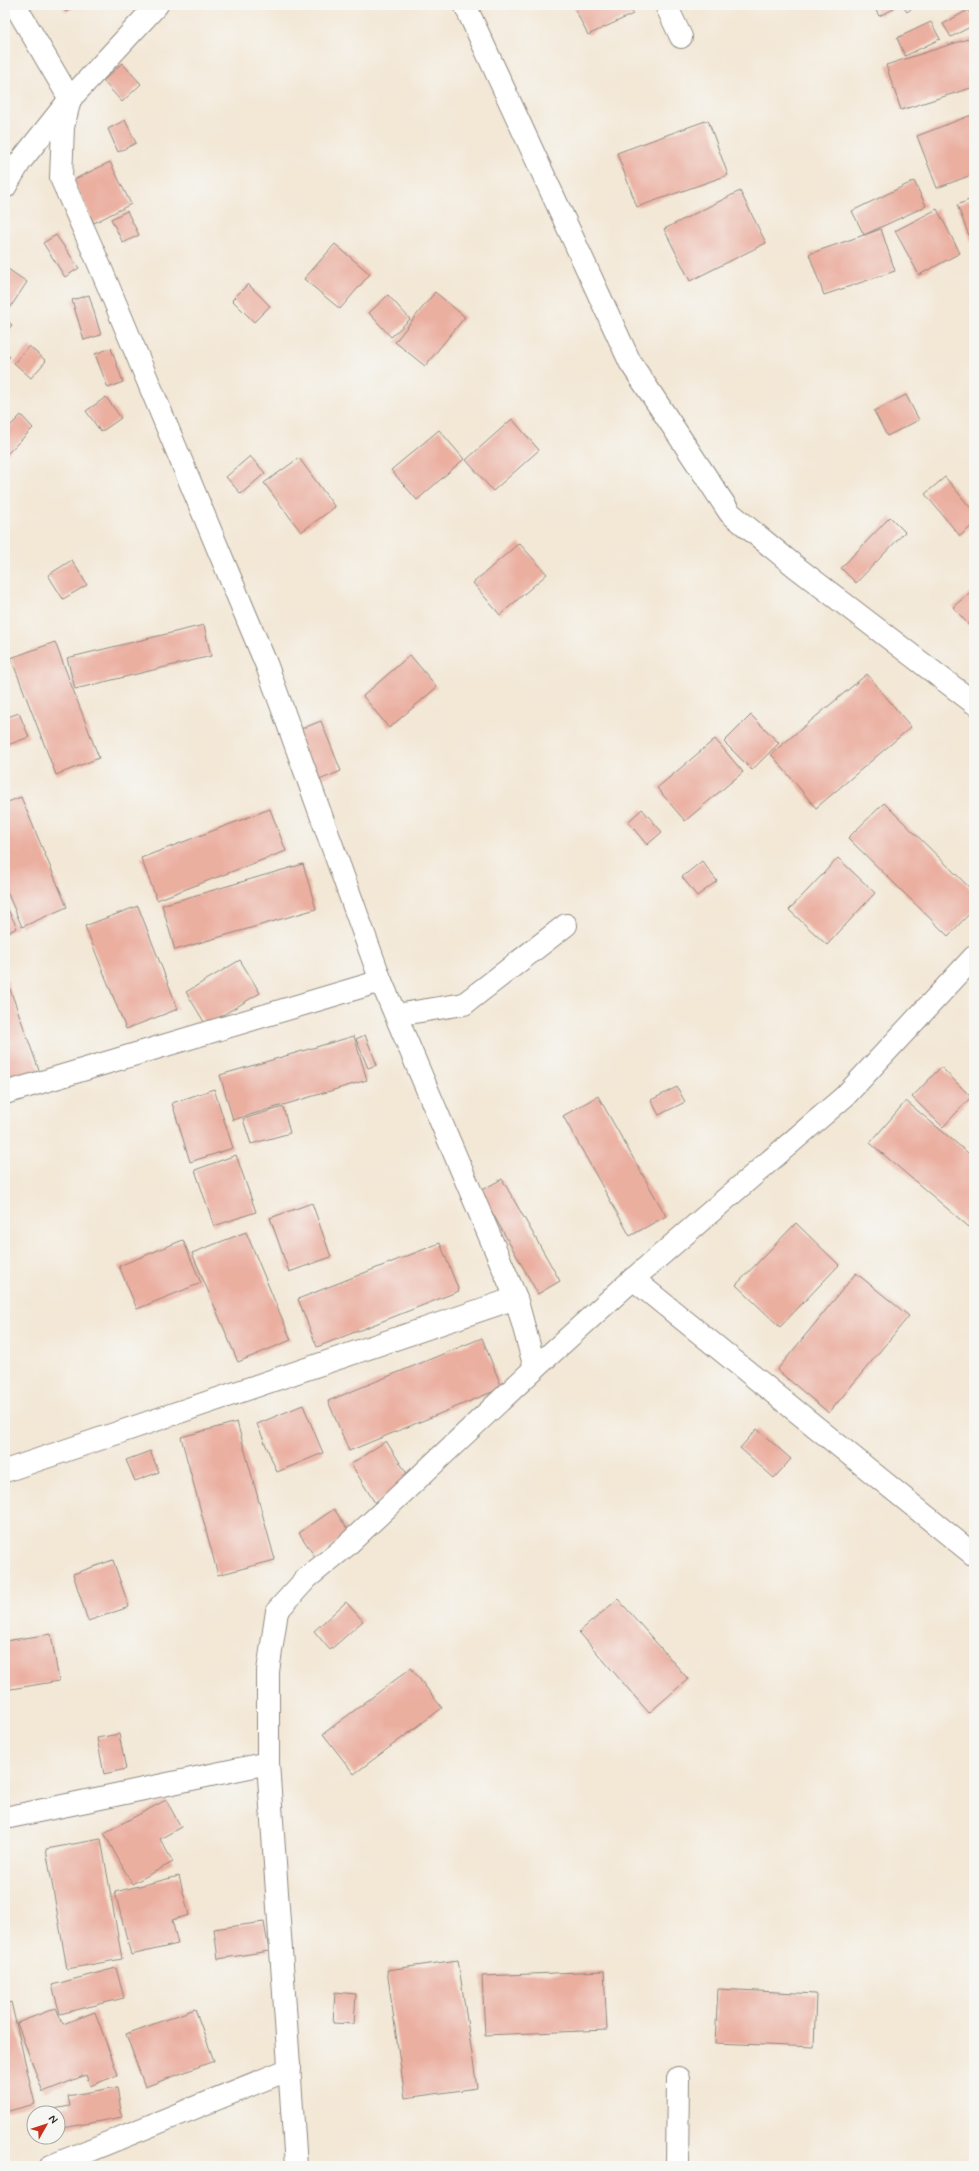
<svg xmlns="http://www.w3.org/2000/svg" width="979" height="2171" font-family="Mynerve,sans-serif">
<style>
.building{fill:#ebafa0}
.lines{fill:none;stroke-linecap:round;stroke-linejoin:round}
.minor-casing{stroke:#8f8980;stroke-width:24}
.tertiary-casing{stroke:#8f8980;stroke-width:24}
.minor{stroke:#fff;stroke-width:22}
.tertiary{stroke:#fff;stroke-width:22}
</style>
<rect width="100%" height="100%" fill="#f6f6f2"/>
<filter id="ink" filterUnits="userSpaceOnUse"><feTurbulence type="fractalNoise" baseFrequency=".025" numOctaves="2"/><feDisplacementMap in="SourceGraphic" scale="8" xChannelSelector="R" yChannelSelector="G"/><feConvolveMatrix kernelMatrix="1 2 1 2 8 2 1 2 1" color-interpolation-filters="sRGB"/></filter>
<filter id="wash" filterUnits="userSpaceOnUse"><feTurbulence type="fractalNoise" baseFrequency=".012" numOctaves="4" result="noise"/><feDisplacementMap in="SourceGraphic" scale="16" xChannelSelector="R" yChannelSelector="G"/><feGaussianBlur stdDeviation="0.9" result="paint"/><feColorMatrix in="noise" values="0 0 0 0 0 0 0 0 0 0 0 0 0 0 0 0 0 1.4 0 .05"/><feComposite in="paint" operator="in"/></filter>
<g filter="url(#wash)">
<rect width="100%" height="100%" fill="#f3e7d5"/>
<g id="blocks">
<g class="building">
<path d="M 62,5 L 77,5 L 66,12 Z"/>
<path d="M 573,5 L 629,5 L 633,14 L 588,35 Z"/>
<path d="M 873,5 L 892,5 L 894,9 L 879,16 Z"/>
<path d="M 902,5 L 916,5 L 907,12 Z"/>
<path d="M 968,10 L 974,21 L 974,25 L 951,37 L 943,24 Z"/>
<path d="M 931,22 L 940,39 L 905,56 L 897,38 Z"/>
<path d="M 974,37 L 974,87 L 901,110 L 886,65 Z"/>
<path d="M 122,63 L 141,84 L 122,102 L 103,81 Z"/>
<path d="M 974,114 L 974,174 L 937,188 L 917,136 Z"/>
<path d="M 125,120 L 136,143 L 118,152 L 108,129 Z"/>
<path d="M 708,120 L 728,175 L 637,207 L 617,153 Z"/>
<path d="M 110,162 L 131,204 L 94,223 L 73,180 Z"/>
<path d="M 914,181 L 926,206 L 864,235 L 852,211 Z"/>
<path d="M 740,191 L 766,243 L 690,281 L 664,229 Z"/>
<path d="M 974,198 L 974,248 L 957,205 Z"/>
<path d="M 937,209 L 960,253 L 919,275 L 895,231 Z"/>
<path d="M 127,211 L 139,235 L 123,243 L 111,219 Z"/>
<path d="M 881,229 L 895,271 L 824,295 L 809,254 Z"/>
<path d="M 56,235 L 79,268 L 65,277 L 43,243 Z"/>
<path d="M 335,244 L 370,274 L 340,309 L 304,279 Z"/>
<path d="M 8,269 L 27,282 L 10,308 L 5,305 L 5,273 Z"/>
<path d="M 248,284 L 270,306 L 254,322 L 232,300 Z"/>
<path d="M 435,292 L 465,317 L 425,366 L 395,342 Z"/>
<path d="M 89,295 L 101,335 L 84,340 L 72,300 Z"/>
<path d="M 388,295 L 410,319 L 391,337 L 369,313 Z"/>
<path d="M 5,319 L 12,325 L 5,333 Z"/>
<path d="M 29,346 L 46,361 L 31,378 L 14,363 Z"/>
<path d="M 111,348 L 123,382 L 108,388 L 95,354 Z"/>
<path d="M 5,352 L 10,357 L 5,361 Z"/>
<path d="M 906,395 L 919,420 L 887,436 L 874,411 Z"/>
<path d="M 106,397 L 121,418 L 101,432 L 86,411 Z"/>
<path d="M 21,415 L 33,428 L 5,456 L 5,431 Z"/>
<path d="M 512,419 L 539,450 L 493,491 L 466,460 Z"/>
<path d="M 439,430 L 464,459 L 417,500 L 391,470 Z"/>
<path d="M 250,456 L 265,473 L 241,494 L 226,477 Z"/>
<path d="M 299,458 L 335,507 L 301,532 L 264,483 Z"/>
<path d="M 945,477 L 974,512 L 974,524 L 960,536 L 925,494 Z"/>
<path d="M 890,517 L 905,532 L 856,583 L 841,568 Z"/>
<path d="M 519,543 L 547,574 L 500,615 L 473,583 Z"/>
<path d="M 72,560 L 87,585 L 63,599 L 48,575 Z"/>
<path d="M 974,589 L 974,631 L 953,607 Z"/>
<path d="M 204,625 L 211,656 L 75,689 L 67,658 Z"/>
<path d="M 55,642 L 99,758 L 56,775 L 11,658 Z"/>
<path d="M 410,655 L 437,687 L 389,728 L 363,696 Z"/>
<path d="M 867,674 L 911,727 L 816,808 L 771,754 Z"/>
<path d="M 19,713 L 29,737 L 5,746 L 5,718 Z"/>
<path d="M 751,715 L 779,743 L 752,770 L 724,742 Z"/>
<path d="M 321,721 L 341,771 L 317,781 L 296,731 Z"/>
<path d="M 715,739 L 743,772 L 685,821 L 657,788 Z"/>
<path d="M 21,797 L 67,907 L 22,927 L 5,887 L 5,803 Z"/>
<path d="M 884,803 L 974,892 L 974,909 L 948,936 L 848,838 Z"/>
<path d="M 270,809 L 286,851 L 157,900 L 141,858 Z"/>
<path d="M 642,809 L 662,832 L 647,845 L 628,822 Z"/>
<path d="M 838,858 L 875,893 L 827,945 L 789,910 Z"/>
<path d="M 702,861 L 717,881 L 697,896 L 682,877 Z"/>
<path d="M 303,864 L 316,909 L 175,950 L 162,905 Z"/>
<path d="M 5,903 L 17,928 L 5,934 Z"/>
<path d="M 138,906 L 178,1009 L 126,1029 L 85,926 Z"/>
<path d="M 240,960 L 260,993 L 206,1025 L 186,992 Z"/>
<path d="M 5,975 L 41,1076 L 5,1088 Z"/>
<path d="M 365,1035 L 377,1065 L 368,1068 L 356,1039 Z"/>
<path d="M 354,1036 L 367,1080 L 233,1120 L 220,1075 Z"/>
<path d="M 941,1067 L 971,1097 L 943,1127 L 912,1097 Z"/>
<path d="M 677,1087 L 685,1102 L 659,1115 L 651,1100 Z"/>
<path d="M 214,1089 L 233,1148 L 190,1162 L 172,1103 Z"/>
<path d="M 598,1096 L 666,1216 L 630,1236 L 563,1116 Z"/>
<path d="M 906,1101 L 974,1158 L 974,1222 L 969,1227 L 870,1143 Z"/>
<path d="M 283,1107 L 290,1133 L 251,1144 L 243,1119 Z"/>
<path d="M 236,1155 L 256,1212 L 214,1226 L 195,1170 Z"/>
<path d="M 502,1179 L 560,1281 L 538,1294 L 480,1191 Z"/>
<path d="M 312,1203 L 331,1257 L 289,1272 L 270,1218 Z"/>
<path d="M 796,1223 L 839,1265 L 780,1327 L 736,1285 Z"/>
<path d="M 246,1232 L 291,1340 L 238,1362 L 192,1253 Z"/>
<path d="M 183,1240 L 201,1283 L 137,1309 L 119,1266 Z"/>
<path d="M 440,1243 L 459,1291 L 317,1347 L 298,1299 Z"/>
<path d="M 856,1273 L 909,1316 L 829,1413 L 777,1370 Z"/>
<path d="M 482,1338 L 502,1388 L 349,1451 L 328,1401 Z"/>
<path d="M 303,1405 L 323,1453 L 277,1472 L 257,1424 Z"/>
<path d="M 237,1422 L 275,1560 L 218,1575 L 181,1437 Z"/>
<path d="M 757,1429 L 791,1459 L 774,1478 L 740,1448 Z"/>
<path d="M 386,1441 L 411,1480 L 375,1503 L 351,1464 Z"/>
<path d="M 150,1451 L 159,1472 L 135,1481 L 126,1460 Z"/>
<path d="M 334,1509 L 350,1533 L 315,1557 L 299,1533 Z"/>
<path d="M 113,1560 L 129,1607 L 88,1621 L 73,1574 Z"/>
<path d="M 618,1599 L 688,1679 L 649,1713 L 579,1632 Z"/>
<path d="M 346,1602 L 363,1621 L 330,1650 L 314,1631 Z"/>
<path d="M 51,1634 L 59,1681 L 5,1690 L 5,1641 Z"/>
<path d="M 411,1668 L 442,1708 L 354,1774 L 323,1734 Z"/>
<path d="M 119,1734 L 126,1769 L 104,1774 L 97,1738 Z"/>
<path d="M 166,1800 L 181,1827 L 160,1839 L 173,1862 L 132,1884 L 104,1833 Z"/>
<path d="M 101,1839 L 122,1959 L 67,1969 L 46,1849 Z"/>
<path d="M 179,1876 L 189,1915 L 172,1920 L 178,1944 L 131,1955 L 115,1892 Z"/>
<path d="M 264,1922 L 269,1951 L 218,1959 L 214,1929 Z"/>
<path d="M 458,1960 L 477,2088 L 405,2098 L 387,1970 Z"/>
<path d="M 116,1968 L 124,1998 L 60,2014 L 52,1985 Z"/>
<path d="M 604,1971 L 607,2030 L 485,2035 L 482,1976 Z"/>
<path d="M 718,1989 L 816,1994 L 814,2047 L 715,2043 Z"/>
<path d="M 335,1992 L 356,1994 L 354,2024 L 333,2023 Z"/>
<path d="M 11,2002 L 35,2104 L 5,2112 L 5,2004 Z"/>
<path d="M 56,2008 L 63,2024 L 95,2012 L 118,2075 L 90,2086 L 86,2075 L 43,2092 L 17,2023 Z"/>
<path d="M 195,2009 L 214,2061 L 145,2087 L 126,2034 Z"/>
<path d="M 117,2087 L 122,2117 L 58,2129 L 58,2113 L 44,2113 L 43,2111 L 70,2106 L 68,2096 Z"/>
</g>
</g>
</g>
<g filter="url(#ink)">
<use href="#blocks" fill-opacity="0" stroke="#8f8980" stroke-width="1"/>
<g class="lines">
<g class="minor-casing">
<g id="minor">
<path d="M 15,5 L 70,99 L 63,127 L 61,178 L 96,257 L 267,666 L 381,981 L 516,1298 L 535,1368"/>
<path d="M 465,5 L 630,362 L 730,513 L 796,567 L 974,703"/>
<path d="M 666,5 L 681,37"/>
<path d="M 396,1015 L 464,1004 L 566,925"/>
<path d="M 5,1093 L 381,981"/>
<path d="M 633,1279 L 974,1555"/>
<path d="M 5,1471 L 516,1298"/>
<path d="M 5,1818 L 268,1763"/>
<path d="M 51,2166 L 290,2069"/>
<path d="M 296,2166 L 268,1763 L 268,1671 L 277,1611 L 307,1578 L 345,1547 L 535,1368 L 633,1279 L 845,1096 L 974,957"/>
<path d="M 677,2166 L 678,2078"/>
</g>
</g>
<g class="tertiary-casing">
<path id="tertiary" d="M 5,187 L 20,162 L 70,99 L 157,5"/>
</g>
<use href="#minor" class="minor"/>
<use href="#tertiary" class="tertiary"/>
</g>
</g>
<rect width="979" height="2171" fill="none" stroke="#f6f6f2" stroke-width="20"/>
<g transform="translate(46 2125) rotate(51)"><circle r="19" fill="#f6f6f2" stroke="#a5a5a2"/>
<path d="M0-3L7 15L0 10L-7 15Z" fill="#c8321e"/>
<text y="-6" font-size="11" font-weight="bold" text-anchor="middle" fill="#2b2b2b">N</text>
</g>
</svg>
